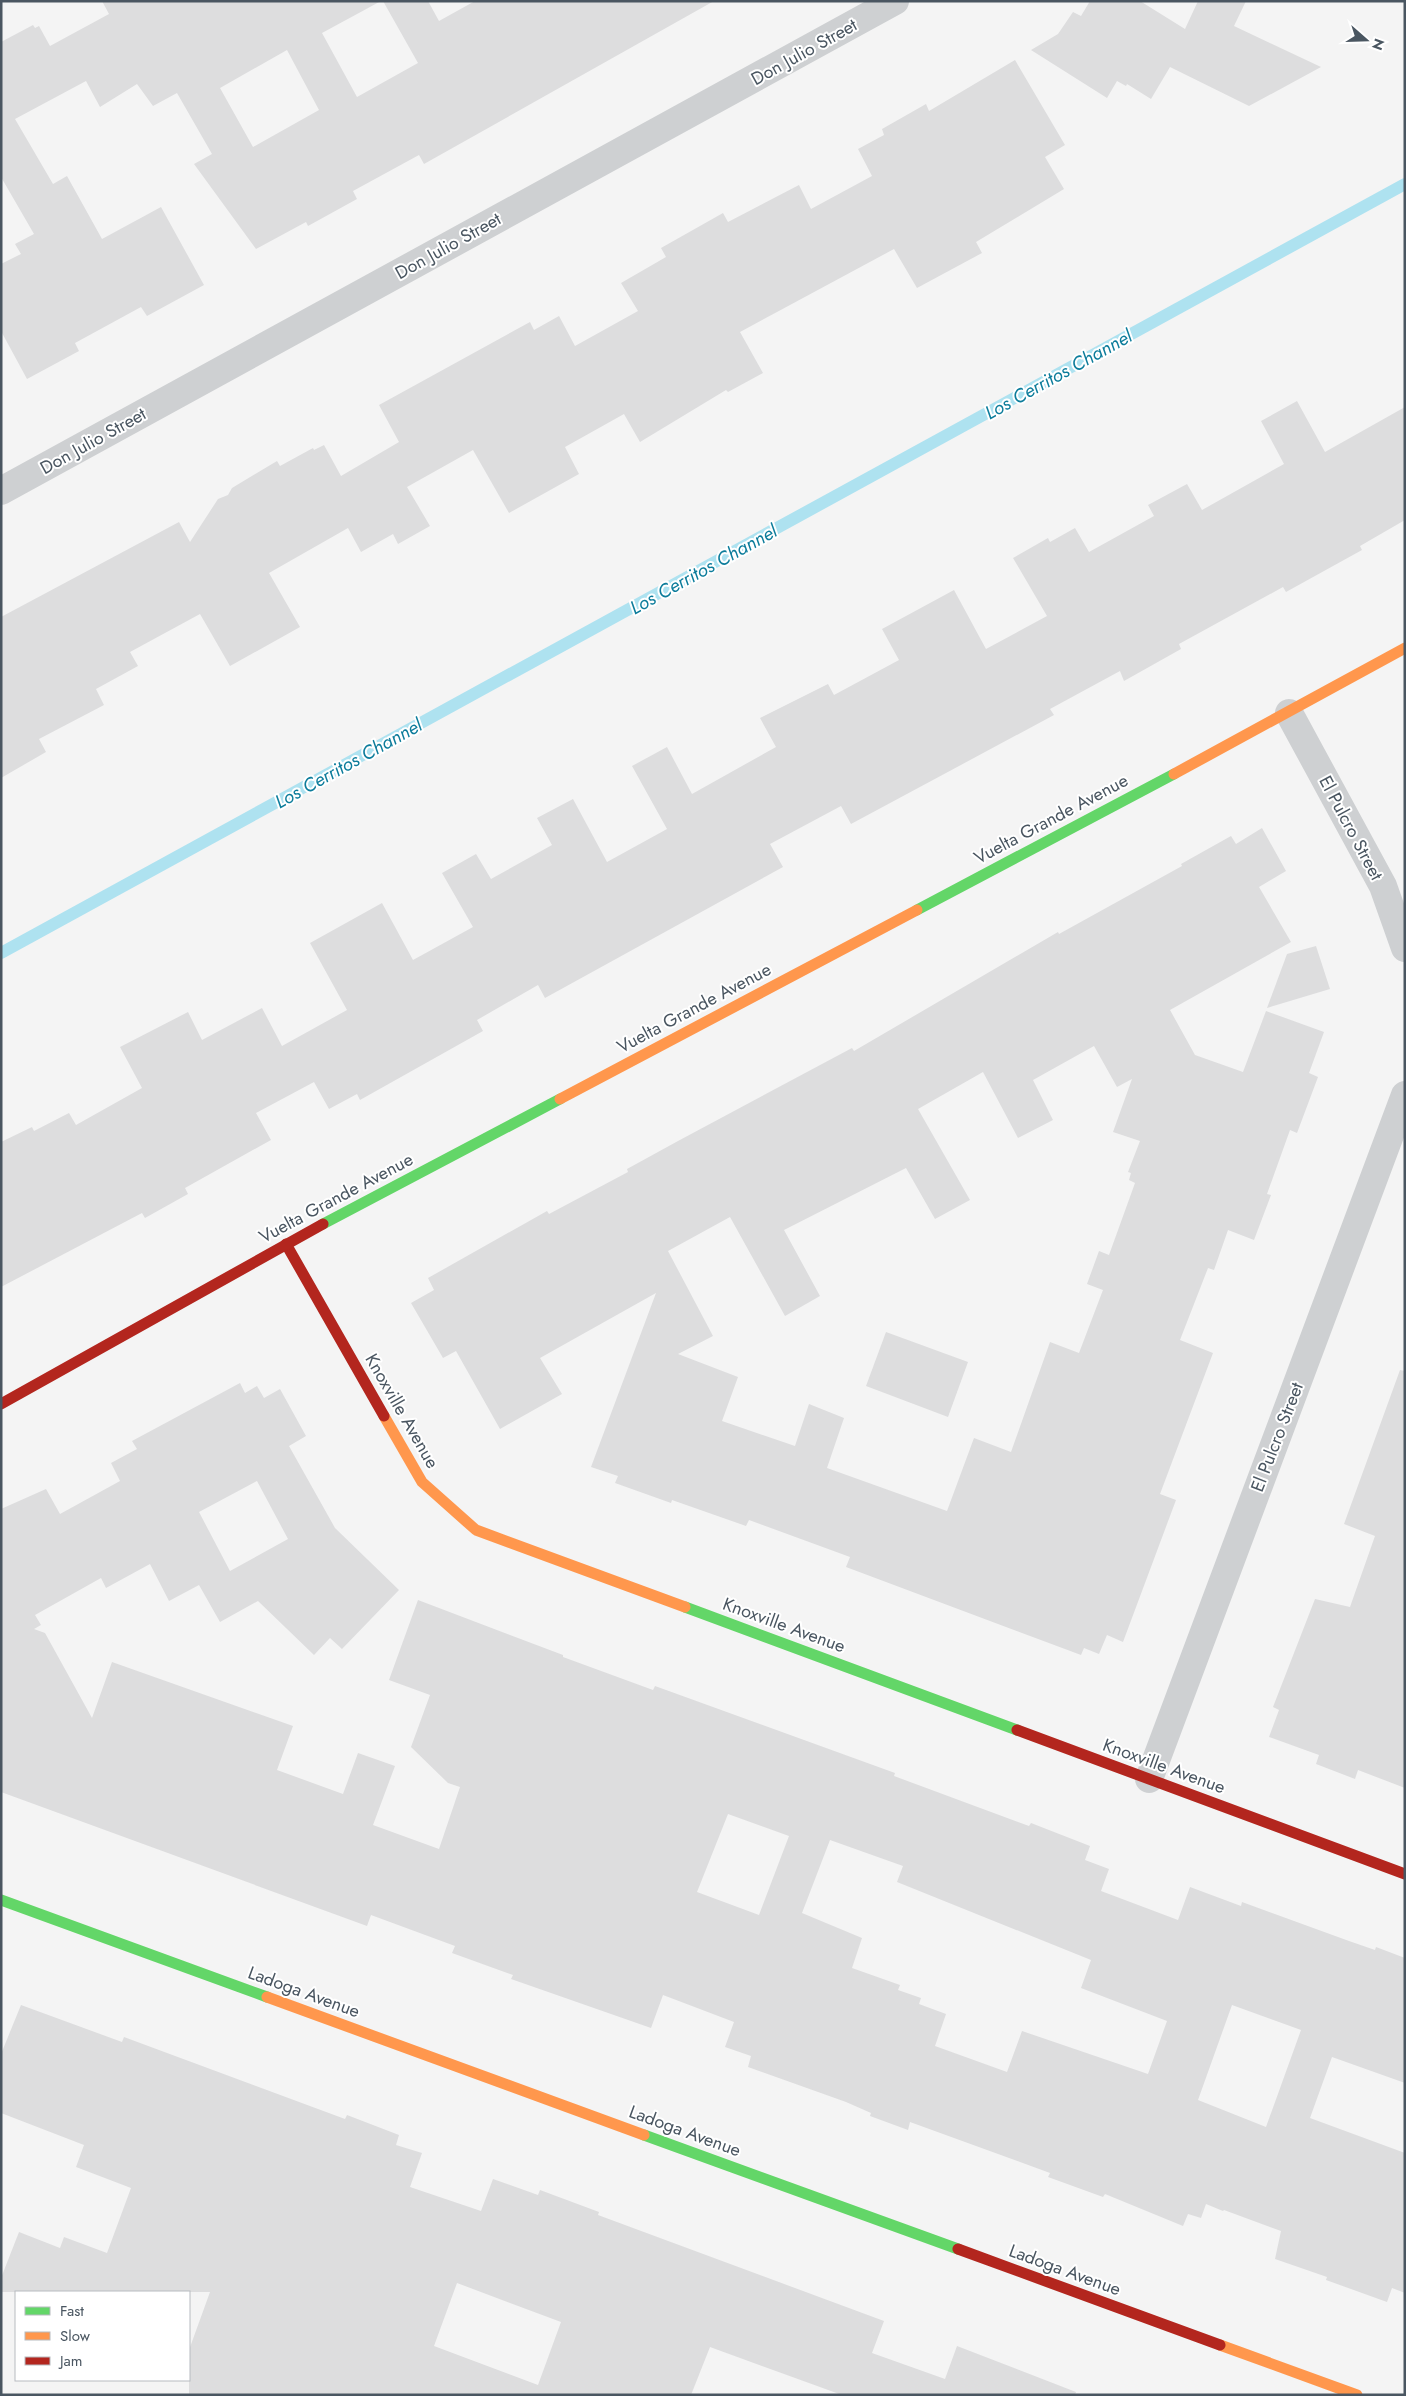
<svg xmlns="http://www.w3.org/2000/svg" width="1406" height="2396" font-family="Jost,sans-serif">
<style>
.lines{fill:none;stroke-linecap:round;stroke-linejoin:round}
.stream{stroke:#aee2f0;stroke-width:12}
.building{fill:#ddddde;fill-rule:evenodd}
.street{stroke:#ced0d2;stroke-width:28}
.fast{stroke:#63d668;stroke-width:11}
.slow{stroke:#ff974d;stroke-width:11}
.jam{stroke:#b3261e;stroke-width:11}
.labels{text-anchor:middle;stroke-width:4;stroke-linejoin:round;paint-order:stroke}
.street-label{font-size:18px;fill:#4a5661;stroke:#fff}
.water-label{font-size:19px;font-style:italic;fill:#0c7c9b;stroke:#fff}
</style>
<rect width="100%" height="100%" fill="#f4f4f4"/>
<g class="lines">
<path class="stream" d="M 1,953 L 1405,184"/>
</g>
<g class="building">
<path d="M 102,1 L 381,1 L 322,33 L 357,97 L 418,63 L 383,1 L 428,1 L 439,21 L 475,1 L 714,1 L 424,164 L 419,155 L 353,191 L 357,199 L 308,226 L 306,222 L 256,249 L 194,164 L 212,154 L 177,93 L 153,106 L 137,84 L 100,107 L 86,81 L 15,119 L 53,184 L 67,176 L 102,239 L 161,207 L 204,285 L 147,316 L 141,307 L 75,343 L 79,351 L 27,379 L 1,331 L 1,264 L 21,254 L 15,244 L 34,234 L 1,177 L 1,42 L 33,25 L 35,28 L 39,26 L 50,46 L 109,14 ZM 287,50 L 319,110 L 253,147 L 220,88 Z"/>
<path d="M 1090,1 L 1140,1 L 1185,29 L 1198,1 L 1246,1 L 1234,26 L 1321,67 L 1249,106 L 1170,67 L 1151,99 L 1127,84 L 1126,86 L 1117,81 L 1107,98 L 1031,50 L 1058,34 L 1073,12 L 1081,16 Z"/>
<path d="M 1015,60 L 1065,145 L 1045,157 L 1064,189 L 976,242 L 982,253 L 917,288 L 894,249 L 777,312 L 740,332 L 763,373 L 728,392 L 726,390 L 640,442 L 624,414 L 565,447 L 579,474 L 509,513 L 473,450 L 407,487 L 430,526 L 398,544 L 393,534 L 361,552 L 348,528 L 269,573 L 300,627 L 230,666 L 200,614 L 130,652 L 138,666 L 96,689 L 104,705 L 39,739 L 46,752 L 1,778 L 1,617 L 179,522 L 190,542 L 218,499 L 228,495 L 232,488 L 277,461 L 280,466 L 313,448 L 314,450 L 324,445 L 341,476 L 399,442 L 379,405 L 530,322 L 534,330 L 559,316 L 575,346 L 638,311 L 621,283 L 666,257 L 661,248 L 723,213 L 728,222 L 799,185 L 811,209 L 872,176 L 858,149 L 884,135 L 882,129 L 926,104 L 929,111 Z"/>
<path d="M 1297,401 L 1325,452 L 1405,407 L 1405,520 L 1360,546 L 1362,550 L 1286,592 L 1283,587 L 1179,644 L 1181,649 L 1124,681 L 1120,671 L 1050,709 L 1054,715 L 851,824 L 841,806 L 770,844 L 783,867 L 545,998 L 538,985 L 477,1020 L 483,1031 L 360,1100 L 357,1094 L 329,1109 L 314,1082 L 256,1113 L 271,1140 L 185,1188 L 188,1194 L 145,1218 L 142,1213 L 1,1287 L 1,1142 L 32,1127 L 34,1131 L 69,1113 L 76,1125 L 142,1088 L 120,1047 L 188,1012 L 202,1040 L 262,1008 L 282,1046 L 347,1010 L 310,943 L 382,903 L 413,960 L 473,927 L 442,873 L 476,854 L 491,879 L 552,845 L 537,818 L 573,799 L 607,862 L 667,829 L 632,766 L 667,747 L 692,794 L 776,747 L 760,718 L 828,684 L 834,695 L 899,660 L 882,629 L 954,590 L 986,649 L 1047,616 L 1013,558 L 1048,538 L 1050,542 L 1075,528 L 1089,552 L 1154,516 L 1148,505 L 1187,484 L 1202,510 L 1284,464 L 1261,421 Z"/>
<path d="M 1262,828 L 1286,871 L 1259,887 L 1291,942 L 1170,1010 L 1195,1055 L 1243,1072 L 1266,1011 L 1324,1032 L 1309,1073 L 1318,1077 L 1297,1133 L 1290,1130 L 1267,1194 L 1271,1195 L 1254,1240 L 1228,1230 L 1214,1270 L 1208,1268 L 1180,1340 L 1213,1353 L 1160,1494 L 1176,1500 L 1123,1642 L 1107,1635 L 1099,1654 L 1084,1648 L 1081,1655 L 846,1567 L 850,1557 L 749,1520 L 746,1526 L 672,1500 L 671,1503 L 615,1483 L 618,1476 L 591,1467 L 656,1293 L 540,1358 L 562,1394 L 500,1429 L 456,1351 L 443,1358 L 411,1303 L 434,1290 L 428,1278 L 547,1211 L 549,1214 L 628,1172 L 627,1169 L 678,1141 L 852,1048 L 854,1051 L 1058,932 L 1059,934 L 1182,866 L 1181,864 L 1231,836 L 1236,844 ZM 1094,1046 L 1117,1087 L 1132,1079 L 1113,1132 L 1140,1141 L 1128,1172 L 1131,1173 L 1129,1180 L 1135,1183 L 1109,1255 L 1099,1251 L 1087,1284 L 1103,1290 L 1079,1353 L 1050,1342 L 1011,1452 L 974,1438 L 947,1511 L 827,1468 L 844,1418 L 809,1404 L 795,1446 L 722,1421 L 738,1377 L 678,1354 L 713,1336 L 668,1251 L 730,1217 L 785,1316 L 820,1296 L 784,1230 L 906,1168 L 935,1219 L 970,1200 L 918,1109 L 983,1072 L 1018,1138 L 1053,1120 L 1033,1080 Z"/>
<path d="M 1316,946 L 1330,989 L 1267,1008 L 1287,954 Z"/>
<path d="M 886,1332 L 968,1362 L 948,1417 L 866,1386 Z"/>
<path d="M 1400,1370 L 1405,1371 L 1405,1788 L 1358,1770 L 1355,1779 L 1316,1764 L 1319,1755 L 1269,1737 L 1279,1710 L 1273,1707 L 1315,1599 L 1350,1607 L 1375,1536 L 1344,1524 Z"/>
<path d="M 240,1383 L 245,1393 L 257,1386 L 264,1398 L 280,1389 L 306,1436 L 289,1446 L 335,1528 L 399,1590 L 342,1649 L 330,1638 L 314,1655 L 258,1601 L 220,1622 L 199,1585 L 169,1601 L 150,1564 L 106,1588 L 101,1578 L 35,1615 L 41,1625 L 34,1629 L 45,1633 L 92,1718 L 112,1662 L 293,1726 L 277,1770 L 343,1794 L 358,1753 L 395,1766 L 373,1825 L 439,1849 L 460,1787 L 448,1783 L 411,1747 L 430,1695 L 389,1680 L 418,1600 L 563,1655 L 563,1657 L 653,1690 L 655,1686 L 895,1773 L 894,1776 L 1029,1826 L 1031,1823 L 1090,1846 L 1085,1860 L 1109,1869 L 1101,1891 L 1178,1920 L 1190,1887 L 1241,1906 L 1242,1902 L 1349,1941 L 1375,1950 L 1376,1947 L 1405,1958 L 1405,2083 L 1332,2057 L 1310,2118 L 1405,2153 L 1405,2293 L 1392,2288 L 1387,2302 L 1326,2280 L 1327,2277 L 1275,2259 L 1281,2231 L 1224,2210 L 1223,2211 L 1206,2204 L 1201,2218 L 1188,2214 L 1183,2226 L 1105,2194 L 1103,2197 L 1048,2177 L 1050,2173 L 910,2122 L 908,2130 L 870,2116 L 871,2113 L 846,2102 L 748,2067 L 751,2056 L 725,2047 L 734,2022 L 663,1995 L 651,2028 L 511,1979 L 513,1975 L 452,1953 L 455,1946 L 371,1915 L 367,1926 L 1,1792 L 1,1509 L 46,1489 L 60,1514 L 120,1481 L 111,1463 L 137,1449 L 132,1441 ZM 257,1481 L 288,1539 L 230,1571 L 199,1512 ZM 728,1814 L 789,1836 L 759,1915 L 697,1892 ZM 830,1840 L 903,1866 L 897,1882 L 1091,1960 L 1081,1988 L 1167,2021 L 1148,2074 L 1022,2031 L 1007,2072 L 935,2046 L 946,2014 L 919,2004 L 921,1998 L 898,1990 L 900,1985 L 852,1968 L 862,1938 L 802,1913 ZM 1232,2005 L 1301,2030 L 1266,2127 L 1198,2100 Z"/>
<path d="M 21,2005 L 122,2042 L 124,2037 L 345,2119 L 347,2115 L 399,2135 L 396,2145 L 422,2153 L 410,2187 L 481,2211 L 493,2179 L 538,2195 L 540,2190 L 599,2212 L 598,2215 L 884,2321 L 872,2353 L 945,2379 L 957,2346 L 1076,2392 L 1075,2395 L 842,2395 L 710,2347 L 691,2395 L 189,2395 L 189,2350 L 210,2292 L 1,2292 L 1,2278 L 19,2232 L 60,2248 L 64,2237 L 107,2253 L 131,2188 L 76,2167 L 84,2145 L 1,2113 L 1,2054 ZM 457,2283 L 561,2322 L 538,2385 L 434,2346 Z"/>
</g>
<g class="lines">
<g class="street">
<path d="M 1,491 L 895,1"/>
<path d="M 1289,713 L 1383,886 L 1405,948"/>
<path d="M 1149,1779 L 1405,1095"/>
</g>
<g class="fast">
<path d="M 917,910 L 1174,774"/>
<path d="M 323,1224 L 560,1099"/>
<path d="M 685,1607 L 1017,1730"/>
<path d="M 1,1900 L 267,1997"/>
<path d="M 644,2135 L 958,2249"/>
</g>
<g class="slow">
<path d="M 1174,774 L 1405,648"/>
<path d="M 560,1099 L 917,910"/>
<path d="M 384,1416 L 422,1482 L 476,1530 L 685,1607"/>
<path d="M 267,1997 L 644,2135"/>
<path d="M 1220,2345 L 1357,2395"/>
</g>
<g class="jam">
<path d="M 286,1244 L 384,1416"/>
<path d="M 1,1404 L 323,1224"/>
<path d="M 1017,1730 L 1405,1874"/>
<path d="M 958,2249 L 1220,2345"/>
</g>
</g>
<g class="labels">
<g class="street-label">
<text transform="translate(804 52) rotate(-29)" y="6">Don Julio Street</text>
<text transform="translate(448 246) rotate(-29)" y="6">Don Julio Street</text>
<text transform="translate(93 441) rotate(-29)" y="6">Don Julio Street</text>
<text transform="translate(1051 819) rotate(-28)" y="6">Vuelta Grande Avenue</text>
<text transform="translate(1351 828) rotate(62)" y="6">El Pulcro Street</text>
<text transform="translate(694 1008) rotate(-28)" y="6">Vuelta Grande Avenue</text>
<text transform="translate(336 1198) rotate(-28)" y="6">Vuelta Grande Avenue</text>
<text transform="translate(402 1411) rotate(60)" y="6">Knoxville Avenue</text>
<text transform="translate(1277 1437) rotate(-69)" y="6">El Pulcro Street</text>
<text transform="translate(784 1625) rotate(20)" y="6">Knoxville Avenue</text>
<text transform="translate(1164 1766) rotate(20)" y="6">Knoxville Avenue</text>
<text transform="translate(304 1992) rotate(20)" y="6">Ladoga Avenue</text>
<text transform="translate(685 2131) rotate(20)" y="6">Ladoga Avenue</text>
<text transform="translate(1065 2270) rotate(20)" y="6">Ladoga Avenue</text>
</g>
<g class="water-label">
<text transform="translate(1058 374) rotate(-29)" y="7">Los Cerritos Channel</text>
<text transform="translate(703 569) rotate(-29)" y="7">Los Cerritos Channel</text>
<text transform="translate(348 763) rotate(-29)" y="7">Los Cerritos Channel</text>
</g>
</g>
<rect width="1406" height="2396" fill="none" stroke="#4a5661" stroke-width="5"/>
<rect x="15" y="2291" width="175" height="90" fill="#ffffff" stroke="#b7bbc0"/>
<rect x="25" y="2307" width="25" height="8" fill="#63d668" stroke="#b7bbc0"/>
<text x="60" y="2316" font-size="15" fill="#4a5661">Fast</text>
<rect x="25" y="2332" width="25" height="8" fill="#ff974d" stroke="#b7bbc0"/>
<text x="60" y="2341" font-size="15" fill="#4a5661">Slow</text>
<rect x="25" y="2357" width="25" height="8" fill="#b3261e" stroke="#b7bbc0"/>
<text x="60" y="2366" font-size="15" fill="#4a5661">Jam</text>
<g transform="translate(1366 40) rotate(110)" stroke="#ffffff" stroke-width="4" paint-order="stroke">
<path d="M0-4L9 19L0 12L-9 19Z" fill="#4a5661"/>
<text y="-8" font-size="14" font-weight="bold" text-anchor="middle" fill="#4a5661">N</text>
</g>
</svg>
